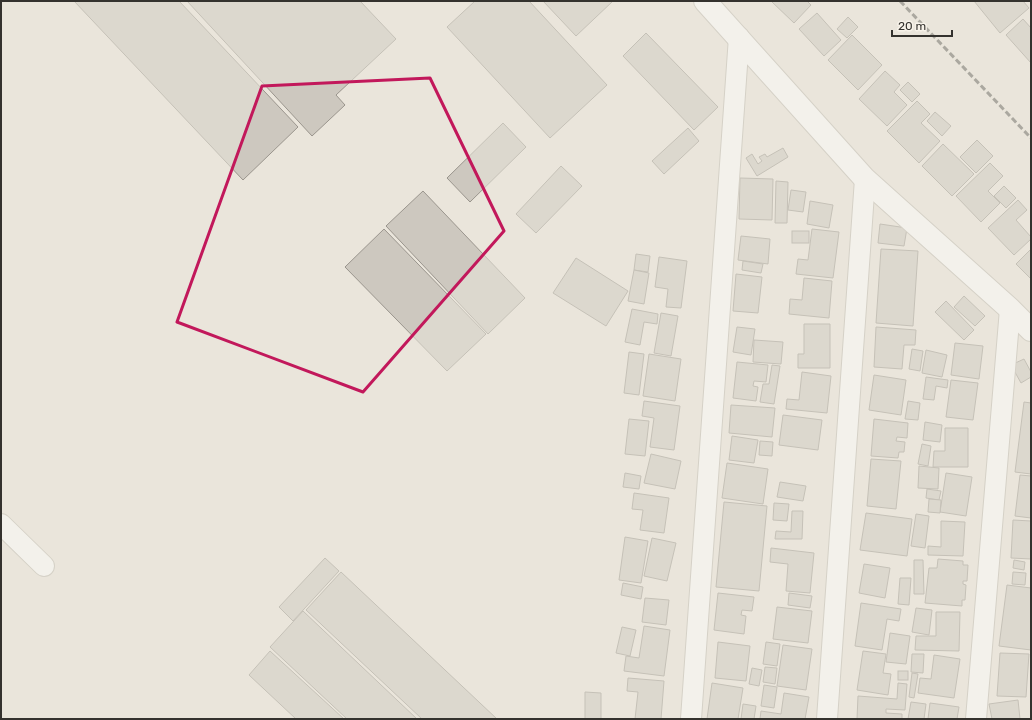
<svg xmlns="http://www.w3.org/2000/svg" width="1032" height="720" font-family="Rubik,sans-serif">
<style>
.building{fill:#cdc8bf;stroke:#9a958d}
.lines{fill:none;stroke-linecap:round;stroke-linejoin:round}
.street-casing{stroke:#bdb8af;stroke-width:22}
.secondary-casing{stroke:#bdb8af;stroke-width:24}
.street{stroke:#fff;stroke-width:20}
.secondary{stroke:#fff;stroke-width:22}
.rail{stroke:#615e59;stroke-width:3;stroke-dasharray:6 3;stroke-linecap:butt}
.marked{fill:none;stroke:#c2185b;stroke-width:3;stroke-linejoin:round}
</style>
<rect width="100%" height="100%" fill="#eae5db"/>
<g class="building">
<path d="M 74,1 L 179,1 L 298,127 L 243,180 Z"/>
<path d="M 187,1 L 360,1 L 396,39 L 336,95 L 345,105 L 312,136 Z"/>
<path d="M 475,1 L 529,1 L 607,85 L 550,138 L 447,27 Z"/>
<path d="M 543,1 L 613,1 L 576,36 Z"/>
<path d="M 771,1 L 807,1 L 811,5 L 794,23 Z"/>
<path d="M 974,1 L 1023,1 L 1029,8 L 1000,33 Z"/>
<path d="M 817,13 L 841,40 L 824,56 L 799,29 Z"/>
<path d="M 848,17 L 858,27 L 847,38 L 837,29 Z"/>
<path d="M 1023,19 L 1031,28 L 1031,63 L 1006,35 Z"/>
<path d="M 646,33 L 718,107 L 694,130 L 623,56 Z"/>
<path d="M 852,35 L 882,65 L 858,90 L 828,60 Z"/>
<path d="M 885,71 L 900,85 L 894,92 L 907,105 L 887,126 L 859,99 Z"/>
<path d="M 908,82 L 920,94 L 912,102 L 900,90 Z"/>
<path d="M 917,101 L 930,114 L 921,123 L 940,141 L 919,163 L 887,131 Z"/>
<path d="M 935,112 L 951,126 L 942,136 L 927,121 Z"/>
<path d="M 503,123 L 526,147 L 470,202 L 447,178 Z"/>
<path d="M 688,128 L 699,141 L 664,174 L 652,161 Z"/>
<path d="M 977,140 L 993,156 L 976,173 L 960,157 Z"/>
<path d="M 943,144 L 974,174 L 952,196 L 922,166 Z"/>
<path d="M 783,148 L 788,157 L 757,176 L 746,158 L 752,154 L 758,164 L 762,161 L 759,157 L 765,154 L 767,157 Z"/>
<path d="M 990,163 L 1003,176 L 988,191 L 1000,203 L 981,222 L 956,196 Z"/>
<path d="M 561,166 L 582,186 L 536,233 L 516,214 Z"/>
<path d="M 740,178 L 773,179 L 772,220 L 739,219 Z"/>
<path d="M 776,181 L 788,182 L 787,223 L 775,223 Z"/>
<path d="M 1004,186 L 1016,198 L 1006,208 L 994,196 Z"/>
<path d="M 791,190 L 806,192 L 803,212 L 788,210 Z"/>
<path d="M 423,191 L 525,298 L 488,334 L 386,226 Z"/>
<path d="M 1018,200 L 1027,210 L 1016,220 L 1031,237 L 1031,239 L 1014,255 L 988,228 Z"/>
<path d="M 810,201 L 833,205 L 829,228 L 807,224 Z"/>
<path d="M 880,224 L 907,228 L 904,246 L 878,243 Z"/>
<path d="M 384,229 L 486,334 L 447,371 L 345,267 Z"/>
<path d="M 812,229 L 839,232 L 833,278 L 796,274 L 798,259 L 808,260 Z"/>
<rect x="792" y="231" width="17" height="12"/>
<path d="M 741,236 L 770,239 L 768,264 L 738,260 Z"/>
<path d="M 881,249 L 918,251 L 913,326 L 876,323 Z"/>
<path d="M 1031,249 L 1031,279 L 1016,264 Z"/>
<path d="M 636,254 L 650,256 L 648,272 L 634,270 Z"/>
<path d="M 659,257 L 687,261 L 681,308 L 666,307 L 668,289 L 655,287 Z"/>
<path d="M 576,258 L 628,291 L 606,326 L 553,293 Z"/>
<path d="M 743,261 L 763,264 L 761,273 L 742,270 Z"/>
<path d="M 634,270 L 649,273 L 644,304 L 628,301 Z"/>
<path d="M 736,274 L 762,277 L 758,313 L 733,311 Z"/>
<path d="M 804,278 L 832,281 L 829,318 L 789,314 L 790,299 L 802,300 Z"/>
<path d="M 964,296 L 985,316 L 975,326 L 954,307 Z"/>
<path d="M 946,301 L 974,330 L 964,340 L 935,312 Z"/>
<path d="M 632,309 L 658,314 L 657,324 L 644,322 L 640,345 L 625,342 Z"/>
<path d="M 661,313 L 678,316 L 671,356 L 654,353 Z"/>
<path d="M 804,324 L 830,324 L 830,368 L 798,368 L 798,354 L 804,354 Z"/>
<path d="M 737,327 L 755,329 L 751,355 L 733,352 Z"/>
<path d="M 876,327 L 916,330 L 915,345 L 904,345 L 902,369 L 874,367 Z"/>
<path d="M 754,340 L 783,342 L 781,364 L 753,362 Z"/>
<path d="M 955,343 L 983,346 L 979,379 L 951,375 Z"/>
<path d="M 912,349 L 923,351 L 920,371 L 909,369 Z"/>
<path d="M 926,350 L 947,355 L 942,377 L 922,373 Z"/>
<path d="M 629,352 L 644,354 L 639,395 L 624,393 Z"/>
<path d="M 649,354 L 681,359 L 675,401 L 643,396 Z"/>
<path d="M 1024,359 L 1031,372 L 1031,377 L 1021,383 L 1011,365 Z"/>
<path d="M 737,362 L 768,365 L 766,382 L 754,381 L 753,386 L 758,387 L 756,401 L 733,398 Z"/>
<path d="M 772,365 L 780,366 L 774,404 L 760,402 L 763,384 L 769,384 Z"/>
<path d="M 802,372 L 831,376 L 827,413 L 786,409 L 787,399 L 799,400 Z"/>
<path d="M 874,375 L 906,380 L 901,415 L 869,410 Z"/>
<path d="M 926,377 L 948,380 L 947,388 L 936,386 L 934,400 L 923,399 Z"/>
<path d="M 951,380 L 978,383 L 973,420 L 946,417 Z"/>
<path d="M 644,401 L 680,406 L 674,450 L 650,447 L 654,418 L 642,416 Z"/>
<path d="M 908,401 L 920,403 L 918,420 L 905,419 Z"/>
<path d="M 1024,402 L 1031,403 L 1031,474 L 1015,472 Z"/>
<path d="M 731,405 L 775,408 L 772,437 L 729,433 Z"/>
<path d="M 783,415 L 822,420 L 818,450 L 779,445 Z"/>
<path d="M 629,419 L 649,421 L 645,456 L 625,454 Z"/>
<path d="M 874,419 L 908,423 L 907,438 L 897,437 L 896,441 L 905,442 L 904,452 L 899,452 L 898,458 L 871,456 Z"/>
<path d="M 925,422 L 942,425 L 940,442 L 923,440 Z"/>
<path d="M 945,428 L 968,428 L 968,467 L 933,467 L 934,451 L 945,451 Z"/>
<path d="M 732,436 L 758,440 L 754,463 L 729,460 Z"/>
<path d="M 760,441 L 773,442 L 772,456 L 759,455 Z"/>
<path d="M 922,444 L 931,446 L 928,466 L 918,464 Z"/>
<path d="M 651,454 L 681,461 L 675,489 L 644,483 Z"/>
<path d="M 871,459 L 901,461 L 896,509 L 867,506 Z"/>
<path d="M 727,463 L 768,469 L 763,504 L 722,498 Z"/>
<path d="M 919,466 L 939,468 L 938,489 L 918,488 Z"/>
<path d="M 625,473 L 641,476 L 639,489 L 623,487 Z"/>
<path d="M 946,473 L 972,477 L 966,516 L 940,512 Z"/>
<path d="M 1020,475 L 1031,476 L 1031,518 L 1015,516 Z"/>
<path d="M 780,482 L 806,486 L 803,501 L 777,497 Z"/>
<path d="M 927,489 L 941,491 L 939,500 L 926,498 Z"/>
<path d="M 634,493 L 669,498 L 664,533 L 640,530 L 643,510 L 632,509 Z"/>
<path d="M 929,499 L 941,500 L 940,513 L 928,512 Z"/>
<path d="M 724,502 L 767,506 L 759,591 L 716,587 Z"/>
<path d="M 774,503 L 789,504 L 787,521 L 773,520 Z"/>
<path d="M 792,511 L 803,511 L 802,539 L 775,539 L 776,531 L 791,532 Z"/>
<path d="M 866,513 L 912,519 L 907,556 L 860,550 Z"/>
<path d="M 916,514 L 929,516 L 925,548 L 911,546 Z"/>
<path d="M 1013,520 L 1031,521 L 1031,559 L 1011,558 Z"/>
<path d="M 941,521 L 965,522 L 963,556 L 928,555 L 928,546 L 941,547 Z"/>
<path d="M 625,537 L 648,541 L 641,583 L 619,580 Z"/>
<path d="M 652,538 L 676,543 L 667,581 L 644,576 Z"/>
<path d="M 771,548 L 814,553 L 810,593 L 786,591 L 788,564 L 770,562 Z"/>
<path d="M 325,558 L 339,571 L 293,621 L 279,607 Z"/>
<path d="M 938,559 L 963,561 L 963,565 L 968,565 L 967,581 L 963,581 L 963,584 L 966,585 L 965,600 L 962,600 L 962,606 L 925,603 L 929,568 L 937,568 Z"/>
<path d="M 914,560 L 923,560 L 924,594 L 914,594 Z"/>
<path d="M 1014,560 L 1025,562 L 1024,570 L 1013,568 Z"/>
<path d="M 864,564 L 890,568 L 885,598 L 859,593 Z"/>
<path d="M 341,572 L 497,719 L 422,719 L 306,610 Z"/>
<path d="M 1013,572 L 1026,573 L 1025,585 L 1012,584 Z"/>
<path d="M 900,578 L 911,578 L 909,605 L 898,604 Z"/>
<path d="M 623,583 L 643,587 L 641,599 L 621,595 Z"/>
<path d="M 1007,585 L 1031,588 L 1031,650 L 999,646 Z"/>
<path d="M 718,593 L 754,597 L 752,611 L 742,610 L 741,615 L 746,616 L 744,634 L 714,630 Z"/>
<path d="M 789,593 L 812,596 L 810,608 L 788,605 Z"/>
<path d="M 645,598 L 669,600 L 666,625 L 642,622 Z"/>
<path d="M 861,603 L 901,609 L 899,621 L 887,619 L 882,650 L 855,646 Z"/>
<path d="M 777,607 L 812,611 L 808,643 L 773,639 Z"/>
<path d="M 916,608 L 932,610 L 929,635 L 912,632 Z"/>
<path d="M 303,611 L 417,719 L 347,719 L 270,647 Z"/>
<path d="M 936,612 L 960,612 L 959,651 L 915,650 L 916,636 L 936,636 Z"/>
<path d="M 644,626 L 670,630 L 664,676 L 624,671 L 626,656 L 639,658 Z"/>
<path d="M 622,627 L 636,630 L 630,656 L 616,653 Z"/>
<path d="M 890,633 L 910,636 L 906,664 L 886,662 Z"/>
<path d="M 718,642 L 750,646 L 746,681 L 715,678 Z"/>
<path d="M 766,642 L 780,644 L 777,666 L 763,664 Z"/>
<path d="M 783,645 L 812,649 L 806,690 L 777,686 Z"/>
<path d="M 270,651 L 344,719 L 296,719 L 249,675 Z"/>
<path d="M 863,651 L 886,654 L 883,673 L 891,674 L 888,695 L 857,690 Z"/>
<path d="M 1000,653 L 1029,654 L 1026,697 L 997,696 Z"/>
<path d="M 912,654 L 924,654 L 923,673 L 911,672 Z"/>
<path d="M 934,655 L 960,659 L 954,698 L 918,693 L 920,678 L 931,679 Z"/>
<path d="M 765,667 L 777,668 L 775,684 L 763,682 Z"/>
<path d="M 752,668 L 762,670 L 759,686 L 749,684 Z"/>
<rect x="898" y="671" width="10" height="9"/>
<path d="M 912,673 L 918,674 L 914,698 L 909,697 Z"/>
<path d="M 628,678 L 664,681 L 661,719 L 635,719 L 638,692 L 627,691 Z"/>
<path d="M 712,683 L 743,688 L 738,719 L 707,719 Z"/>
<path d="M 898,683 L 907,684 L 905,710 L 886,709 L 886,713 L 902,714 L 902,719 L 857,719 L 858,696 L 897,699 Z"/>
<path d="M 764,685 L 777,687 L 774,708 L 761,706 Z"/>
<path d="M 585,692 L 601,693 L 601,719 L 585,719 Z"/>
<path d="M 784,693 L 809,697 L 805,719 L 760,719 L 761,711 L 781,714 Z"/>
<path d="M 1018,700 L 1020,719 L 992,719 L 989,704 Z"/>
<path d="M 911,702 L 926,704 L 924,719 L 908,719 Z"/>
<path d="M 930,703 L 959,707 L 957,719 L 928,719 Z"/>
<path d="M 743,704 L 756,706 L 754,719 L 741,719 Z"/>
</g>
<g class="lines">
<g class="street-casing">
<g id="street">
<path d="M 1,524 L 44,566"/>
<path d="M 691,719 L 739,37"/>
<path d="M 827,719 L 865,179"/>
<path d="M 976,719 L 1010,309"/>
</g>
</g>
<g class="secondary-casing">
<path id="secondary" d="M 705,1 L 865,179 L 1010,309 L 1031,330"/>
</g>
<use href="#street" class="street"/>
<use href="#secondary" class="secondary"/>
<path class="rail" d="M 900,1 L 1031,138"/>
</g>
<path d="M0 0H1032V720H0ZM 430,78 L 504,231 L 363,392 L 177,322 L 262,86 Z" fill="#eae5db" fill-opacity=".55" fill-rule="evenodd"/>
<path class="marked" d="M 430,78 L 504,231 L 363,392 L 177,322 L 262,86 Z"/>
<rect width="1032" height="720" fill="none" stroke="#34322e" stroke-width="4"/>
<path d="M892 30v6h60v-6" fill="none" stroke="#34322e" stroke-width="2"/>
<text x="898" y="30" font-size="12" fill="#34322e" stroke="#f7f2e9" stroke-width="3" paint-order="stroke">20 m</text>
</svg>
